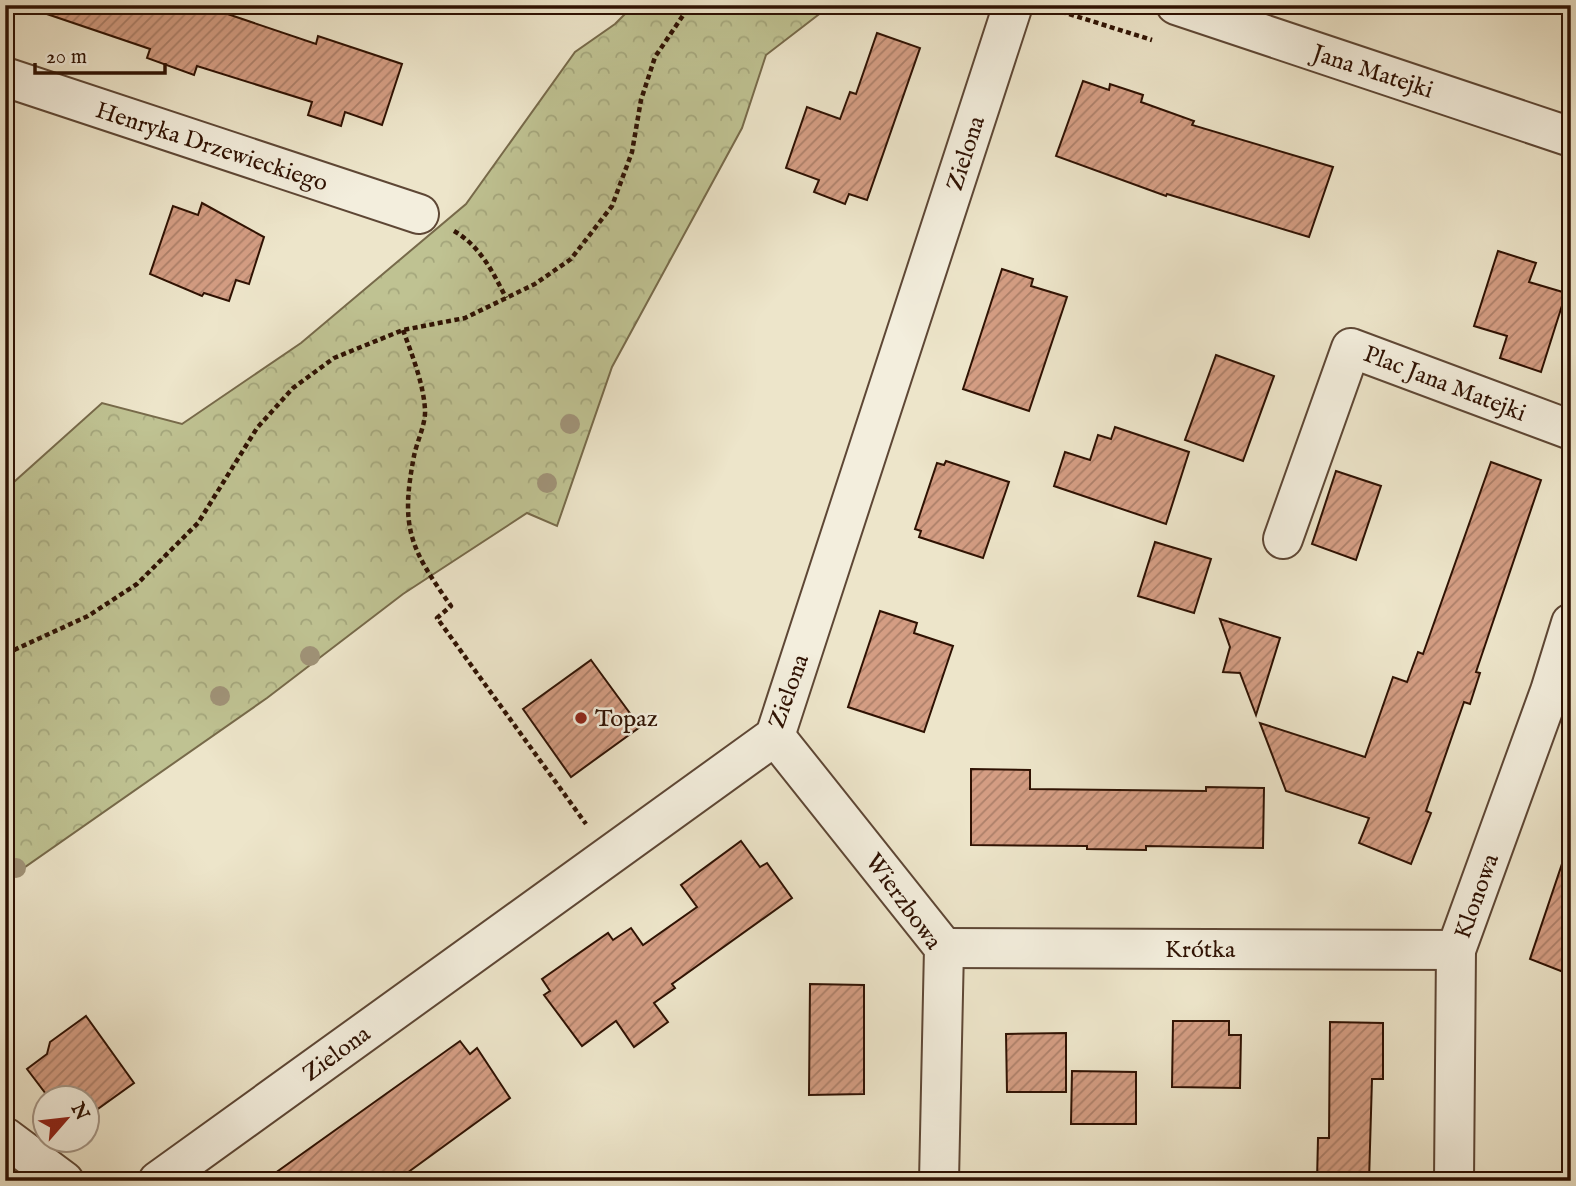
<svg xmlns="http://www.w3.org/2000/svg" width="1576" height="1186" font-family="'IM FELL English',serif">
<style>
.park{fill:url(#park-crowns);stroke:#776a4a;stroke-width:2}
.building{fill:url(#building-hatch);stroke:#2f1203;stroke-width:2}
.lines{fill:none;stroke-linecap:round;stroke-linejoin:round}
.minor-casing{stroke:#5e4735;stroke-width:42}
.path{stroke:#2f1203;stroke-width:4.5;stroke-dasharray:5 3.5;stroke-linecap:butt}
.minor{stroke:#f3eedd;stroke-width:38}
.tree{fill:#a09378}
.poi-dot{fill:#8f2418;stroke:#f3eedd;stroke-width:2.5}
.labels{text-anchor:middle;stroke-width:5;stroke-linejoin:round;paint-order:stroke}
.street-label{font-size:24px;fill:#2f1203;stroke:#f3eedd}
.poi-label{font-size:24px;fill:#2f1203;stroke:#f3eedd;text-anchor:start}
</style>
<defs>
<pattern id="park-crowns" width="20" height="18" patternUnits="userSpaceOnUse" patternTransform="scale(1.75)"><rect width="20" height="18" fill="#bfc292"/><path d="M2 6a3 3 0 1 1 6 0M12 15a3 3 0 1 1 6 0" fill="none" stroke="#a4a67c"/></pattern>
<pattern id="building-hatch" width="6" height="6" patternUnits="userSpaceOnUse" patternTransform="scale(1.75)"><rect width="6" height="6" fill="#d49d83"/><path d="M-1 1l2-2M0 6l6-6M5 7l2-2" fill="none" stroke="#ac7f69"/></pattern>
</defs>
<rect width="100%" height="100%" fill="#ede5ca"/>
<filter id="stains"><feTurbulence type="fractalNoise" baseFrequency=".00286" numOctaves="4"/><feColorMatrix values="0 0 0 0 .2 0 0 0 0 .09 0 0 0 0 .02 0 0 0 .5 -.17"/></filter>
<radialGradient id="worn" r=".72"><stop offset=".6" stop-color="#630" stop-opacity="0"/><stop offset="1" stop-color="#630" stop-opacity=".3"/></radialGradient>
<path class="park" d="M 634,5 L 831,5 L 766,55 L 742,128 L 612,367 L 557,526 L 527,513 L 403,594 L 267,698 L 5,881 L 5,490 L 102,403 L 182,424 L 301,343 L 466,204 L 575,52 L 615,24 Z"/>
<g class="building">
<path d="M 39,5 L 201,5 L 316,44 L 318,36 L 402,64 L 382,125 L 345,112 L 341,126 L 308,115 L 312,102 L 197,66 L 194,75 L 147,58 L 150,49 L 38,11 Z"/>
<path d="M 877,33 L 920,48 L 867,200 L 849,194 L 845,204 L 814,192 L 819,180 L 786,168 L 807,107 L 840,119 L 850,92 L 856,94 Z"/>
<path d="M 1083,81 L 1109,90 L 1110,84 L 1143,95 L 1141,102 L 1194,121 L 1192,125 L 1333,167 L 1309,237 L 1167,194 L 1166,196 L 1056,156 Z"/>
<path d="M 202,203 L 264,237 L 249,284 L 236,280 L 229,301 L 204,293 L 202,296 L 150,274 L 173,206 L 198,215 Z"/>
<path d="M 1498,251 L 1536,263 L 1529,282 L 1566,293 L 1541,372 L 1500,358 L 1507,336 L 1474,326 Z"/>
<path d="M 1002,269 L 1033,279 L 1031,286 L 1067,297 L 1029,411 L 963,389 Z"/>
<path d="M 1216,355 L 1274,376 L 1243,461 L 1185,440 Z"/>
<path d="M 1115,427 L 1189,452 L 1166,524 L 1054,486 L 1065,452 L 1090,460 L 1098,435 L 1111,439 Z"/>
<path d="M 946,461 L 1009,482 L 983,558 L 919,537 L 921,531 L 915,529 L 937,463 L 944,465 Z"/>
<path d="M 1491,462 L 1541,480 L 1476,672 L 1480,673 L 1470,704 L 1464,702 L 1426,811 L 1431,813 L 1411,864 L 1359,843 L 1369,818 L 1286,791 L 1260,723 L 1365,757 L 1393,677 L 1407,682 L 1418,652 L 1423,654 Z"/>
<path d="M 1336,471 L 1381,486 L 1356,560 L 1312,544 Z"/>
<path d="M 1155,542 L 1211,559 L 1194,613 L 1138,596 Z"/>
<path d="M 880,611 L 917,623 L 914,633 L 953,646 L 924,732 L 848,707 Z"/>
<path d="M 1220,619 L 1280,638 L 1256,715 L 1240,673 L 1223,672 L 1230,647 Z"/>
<path d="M 591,660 L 640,727 L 571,777 L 523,709 Z"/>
<path d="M 971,769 L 1030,770 L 1030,789 L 1206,791 L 1206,787 L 1264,788 L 1263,848 L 1146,846 L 1146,850 L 1087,849 L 1087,846 L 971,845 Z"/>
<path d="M 741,841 L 760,867 L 767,863 L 792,898 L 672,984 L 675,988 L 654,1003 L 668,1022 L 634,1047 L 616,1021 L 582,1046 L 544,995 L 550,991 L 542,979 L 608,933 L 613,940 L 631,928 L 643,945 L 697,907 L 681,885 Z"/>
<path d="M 1565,855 L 1571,856 L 1571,975 L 1530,959 Z"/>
<path d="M 810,984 L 864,985 L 864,1094 L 809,1095 Z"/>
<path d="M 86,1016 L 134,1083 L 88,1116 L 88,1098 L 49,1098 L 27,1069 L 47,1054 L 50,1042 Z"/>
<path d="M 1173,1021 L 1229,1021 L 1229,1035 L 1241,1035 L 1240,1088 L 1172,1087 Z"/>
<path d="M 1330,1022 L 1383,1023 L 1383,1079 L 1372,1079 L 1369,1181 L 1317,1181 L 1318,1138 L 1329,1138 Z"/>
<path d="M 1066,1033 L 1066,1092 L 1007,1092 L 1006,1034 Z"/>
<path d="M 460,1041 L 470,1054 L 477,1048 L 510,1098 L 396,1181 L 264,1181 Z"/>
<path d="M 1072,1071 L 1136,1072 L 1136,1124 L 1071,1124 Z"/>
</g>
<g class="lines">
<g class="minor-casing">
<g id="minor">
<path d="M 1176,5 L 1571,137"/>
<path d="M 5,77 L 419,214"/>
<path d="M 1283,539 L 1351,348 L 1571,430"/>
<path d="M 775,736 L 944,948 L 939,1181"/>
<path d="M 944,948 L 1456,950"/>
<path d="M 5,1137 L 64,1181"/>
<path d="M 158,1181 L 775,736 L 1013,5"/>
<path d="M 1454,1181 L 1456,950 L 1550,691 L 1571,623"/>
</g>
</g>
<g class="path">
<path d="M 1053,9 L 1152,40"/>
<path d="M 454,231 C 480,246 493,272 506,298"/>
<path d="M 403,330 C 412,355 423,382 425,409 C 426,424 417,441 414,456 C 400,528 410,548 451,606 L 437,618 L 586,824"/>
<path d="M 5,635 L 14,650 L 5,651"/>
<path d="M 14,650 L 88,616 L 137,584 L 198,523 L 257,428 L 293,388 L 334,358 L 403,330 L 465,318 L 535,284 L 571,259 L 612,206 L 632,152 L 641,100 L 655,57 L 690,5"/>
</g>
<use href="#minor" class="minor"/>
</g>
<g class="tree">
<circle cx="570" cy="424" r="10"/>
<circle cx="547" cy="483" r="10"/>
<circle cx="310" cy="656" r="10"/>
<circle cx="220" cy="696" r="10"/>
<circle cx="16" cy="868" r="10"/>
</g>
<circle class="poi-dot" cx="581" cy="718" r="7"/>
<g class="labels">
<g class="street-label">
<text transform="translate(1373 71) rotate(18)" y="8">Jana Matejki</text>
<text transform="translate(212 146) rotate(18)" y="8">Henryka Drzewieckiego</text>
<text transform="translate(965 153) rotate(-72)" y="8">Zielona</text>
<text transform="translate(1445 383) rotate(21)" y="8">Plac Jana Matejki</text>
<text transform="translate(788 691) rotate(-70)" y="8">Zielona</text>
<text transform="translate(1476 896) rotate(-70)" y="8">Klonowa</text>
<text transform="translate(904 901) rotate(54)" y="8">Wierzbowa</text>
<text x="1200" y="957">Krótka</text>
<text transform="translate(336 1053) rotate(-36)" y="8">Zielona</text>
</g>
<g class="poi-label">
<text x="595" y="726">Topaz</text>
</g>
</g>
<rect width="1576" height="1186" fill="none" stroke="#ede5ca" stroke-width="28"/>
<rect x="7" y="7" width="1562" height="1172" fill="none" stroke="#2f1203" stroke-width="3.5"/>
<rect x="14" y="14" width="1548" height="1158" fill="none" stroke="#2f1203" stroke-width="2"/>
<g transform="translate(66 1119) rotate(62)"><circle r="33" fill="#f3eedd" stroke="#a59686" stroke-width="2"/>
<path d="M0-5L12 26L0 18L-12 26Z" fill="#8f2418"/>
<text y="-10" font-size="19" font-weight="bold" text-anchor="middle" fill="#2f1203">N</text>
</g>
<path d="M35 63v10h130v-10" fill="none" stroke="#2f1203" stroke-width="3.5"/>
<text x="46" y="63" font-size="21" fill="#2f1203" stroke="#f3eedd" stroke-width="5" paint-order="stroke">20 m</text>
<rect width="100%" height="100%" filter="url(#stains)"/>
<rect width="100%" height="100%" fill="url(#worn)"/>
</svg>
